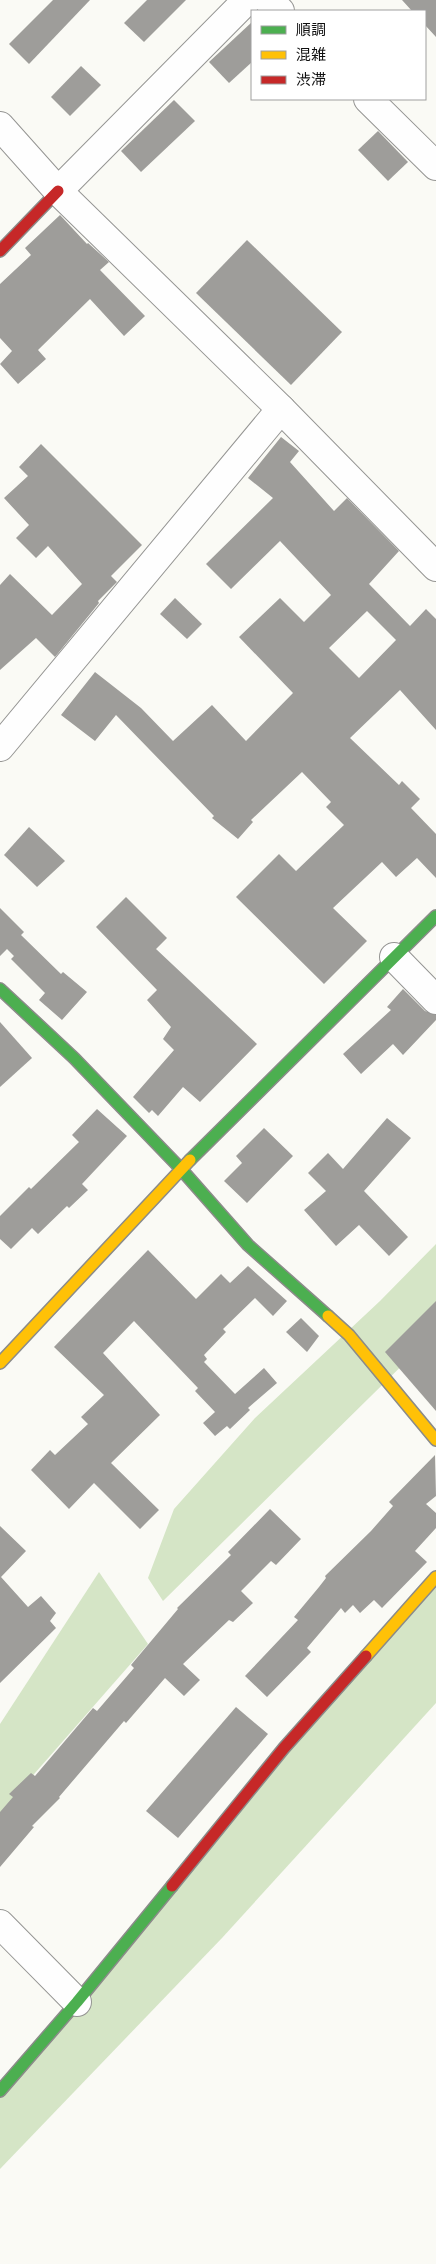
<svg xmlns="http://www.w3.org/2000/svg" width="436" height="2264" font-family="Bitter,'Noto Sans JP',serif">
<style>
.forest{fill:#d5e5c6}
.building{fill:#9e9d9a;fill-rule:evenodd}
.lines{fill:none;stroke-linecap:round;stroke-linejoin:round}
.street-casing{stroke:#959593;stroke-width:30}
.fast-casing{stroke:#8b8b89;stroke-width:14}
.slow-casing{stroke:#8b8b89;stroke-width:14}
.jam-casing{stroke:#8b8b89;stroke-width:14}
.street{stroke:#fefefe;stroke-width:28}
.fast{stroke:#4caf50;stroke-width:11}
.slow{stroke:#ffc107;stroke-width:11}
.jam{stroke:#c62828;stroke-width:11}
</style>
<rect width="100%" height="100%" fill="#fafaf5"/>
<g class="forest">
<path d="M 436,1244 L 436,1332 L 163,1601 L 148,1578 L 174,1509 L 255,1418 L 380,1301 Z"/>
<path d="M 99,1572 L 148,1644 L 0,1813 L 0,1724 Z"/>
<path d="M 436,1579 L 436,1703 L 222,1938 L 0,2169 L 0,2085 Z"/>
</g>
<g class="building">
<path d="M 53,0 L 90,0 L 29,64 L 9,44 Z"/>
<path d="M 147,0 L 186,0 L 144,42 L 124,23 Z"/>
<path d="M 402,0 L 436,0 L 436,37 L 425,25 L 425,11 L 412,11 Z"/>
<path d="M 252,22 L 252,62 L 229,83 L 209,62 Z"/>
<path d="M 81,66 L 101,85 L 70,116 L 51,97 Z"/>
<path d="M 174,100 L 195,121 L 141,172 L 121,151 Z"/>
<path d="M 378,131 L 408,162 L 388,181 L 358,150 Z"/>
<path d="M 60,215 L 87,244 L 88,243 L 109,262 L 100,270 L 145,316 L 124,336 L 90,299 L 38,350 L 46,359 L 18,384 L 0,364 L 12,351 L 0,338 L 0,284 L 31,255 L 25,248 Z"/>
<path d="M 247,240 L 342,332 L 291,385 L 196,293 Z"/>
<path d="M 281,437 L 299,451 L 290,462 L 334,511 L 347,498 L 399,551 L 369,584 L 410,626 L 426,609 L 436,619 L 436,730 L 400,690 L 350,738 L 399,785 L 402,781 L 420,799 L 411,808 L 436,834 L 436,878 L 417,858 L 396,877 L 382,862 L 333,908 L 367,941 L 324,984 L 236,897 L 279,854 L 296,871 L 344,825 L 326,807 L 331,802 L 302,772 L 251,820 L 253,822 L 238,839 L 212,818 L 214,816 L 116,715 L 95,741 L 61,715 L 95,672 L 141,708 L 173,741 L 212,705 L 246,741 L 293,693 L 239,637 L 280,598 L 304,622 L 331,595 L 280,541 L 231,589 L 206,564 L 273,498 L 248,478 ZM 367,611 L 396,640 L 359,678 L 329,648 Z"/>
<path d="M 41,444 L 142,545 L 111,576 L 117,582 L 98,601 L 99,603 L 55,657 L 36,638 L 0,670 L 0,585 L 10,574 L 52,615 L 82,584 L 48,546 L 36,558 L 16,538 L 29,525 L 4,498 L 28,476 L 19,467 Z"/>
<path d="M 175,598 L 202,624 L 187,639 L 160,614 Z"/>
<path d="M 29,827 L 65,861 L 37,887 L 4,855 Z"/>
<path d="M 126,897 L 167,938 L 156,949 L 257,1044 L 200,1102 L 183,1087 L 158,1116 L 152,1110 L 149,1113 L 133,1097 L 174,1050 L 163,1039 L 171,1027 L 147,1000 L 157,990 L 96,927 Z"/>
<path d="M 0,908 L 24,932 L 21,935 L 61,974 L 63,972 L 87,992 L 62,1020 L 39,1000 L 45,993 L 11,959 L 14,956 L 7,949 L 0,956 Z"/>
<path d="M 403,989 L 425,1011 L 436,1015 L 436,1020 L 403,1055 L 393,1044 L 361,1074 L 343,1054 L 391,1010 L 387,1007 Z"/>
<path d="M 0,1022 L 32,1058 L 0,1087 Z"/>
<path d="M 97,1109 L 127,1136 L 82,1184 L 88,1190 L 69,1208 L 67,1206 L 38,1234 L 32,1228 L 11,1249 L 0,1239 L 0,1216 L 29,1187 L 31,1189 L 79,1142 L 72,1135 Z"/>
<path d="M 387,1118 L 411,1138 L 364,1191 L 408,1237 L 389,1256 L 359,1225 L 336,1246 L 304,1210 L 326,1191 L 308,1173 L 328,1153 L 343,1169 Z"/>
<path d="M 264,1128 L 293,1156 L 247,1203 L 224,1181 L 242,1163 L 236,1156 Z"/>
<path d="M 148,1250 L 196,1299 L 221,1274 L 230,1283 L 248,1266 L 287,1301 L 273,1316 L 255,1298 L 223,1329 L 226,1332 L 204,1355 L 207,1359 L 204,1362 L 235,1394 L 264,1368 L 277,1383 L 248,1408 L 250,1410 L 230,1429 L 227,1426 L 215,1436 L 203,1423 L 215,1412 L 195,1391 L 198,1388 L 134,1321 L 103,1353 L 160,1415 L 111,1463 L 159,1510 L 140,1529 L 94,1483 L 69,1509 L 31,1470 L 50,1450 L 55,1455 L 88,1424 L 81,1417 L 104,1395 L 54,1347 Z"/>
<path d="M 436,1301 L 436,1411 L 385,1352 Z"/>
<path d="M 301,1318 L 319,1336 L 307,1352 L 286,1332 Z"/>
<path d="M 435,1455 L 436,1496 L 426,1504 L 436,1513 L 436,1528 L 415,1551 L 427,1562 L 382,1608 L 374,1600 L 360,1613 L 353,1605 L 345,1613 L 341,1608 L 307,1648 L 311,1652 L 267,1697 L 245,1676 L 298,1620 L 294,1617 L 319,1587 L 326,1578 L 325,1576 L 371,1531 L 393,1506 L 389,1502 Z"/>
<path d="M 270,1509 L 301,1539 L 276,1565 L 271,1561 L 241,1591 L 253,1603 L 233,1622 L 229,1620 L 183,1664 L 200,1680 L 184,1696 L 165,1678 L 126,1723 L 124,1721 L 59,1797 L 60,1798 L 32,1826 L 34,1827 L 0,1867 L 0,1812 L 13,1797 L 9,1794 L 31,1773 L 35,1776 L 93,1708 L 97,1711 L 134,1668 L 131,1665 L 178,1609 L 177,1608 L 231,1555 L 228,1552 Z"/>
<path d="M 0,1526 L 26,1551 L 1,1577 L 28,1607 L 41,1596 L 56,1613 L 50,1621 L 56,1628 L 0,1683 Z"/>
<path d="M 236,1707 L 268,1734 L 178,1838 L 146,1811 Z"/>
</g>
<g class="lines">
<g class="street-casing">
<g id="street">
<path d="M 268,0 L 280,11"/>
<path d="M 368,99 L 436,166"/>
<path d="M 0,126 L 58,191 L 281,409 L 436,567"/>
<path d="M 58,191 L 247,0"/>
<path d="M 0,747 L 281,409"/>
<path d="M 394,957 L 436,1000"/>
<path d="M 0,1924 L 77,2002"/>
</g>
</g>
<g class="fast-casing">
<g id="fast">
<path d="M 0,989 L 74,1058 L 181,1169 L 248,1245 L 328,1316"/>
<path d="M 190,1160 L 436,916"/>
<path d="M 0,2091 L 77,2002 L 172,1886"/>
</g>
</g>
<g class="slow-casing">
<g id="slow">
<path d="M 328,1316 L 349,1335 L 436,1440"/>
<path d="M 0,1363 L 190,1160"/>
<path d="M 366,1656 L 436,1577"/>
</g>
</g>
<g class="jam-casing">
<g id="jam">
<path d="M 0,251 L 58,191"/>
<path d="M 172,1886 L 284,1748 L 366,1656"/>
</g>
</g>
<use href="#street" class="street"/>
<use href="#fast" class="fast"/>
<use href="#slow" class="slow"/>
<use href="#jam" class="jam"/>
</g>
<rect x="251" y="10" width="175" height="90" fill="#ffffff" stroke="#9f9f9f"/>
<rect x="261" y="26" width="25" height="8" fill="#4caf50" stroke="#9f9f9f"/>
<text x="296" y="35" font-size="15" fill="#0f0f0f">順調</text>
<rect x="261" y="51" width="25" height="8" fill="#ffc107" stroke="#9f9f9f"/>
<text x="296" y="60" font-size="15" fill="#0f0f0f">混雑</text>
<rect x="261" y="76" width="25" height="8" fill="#c62828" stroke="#9f9f9f"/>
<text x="296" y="85" font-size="15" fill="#0f0f0f">渋滞</text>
</svg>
